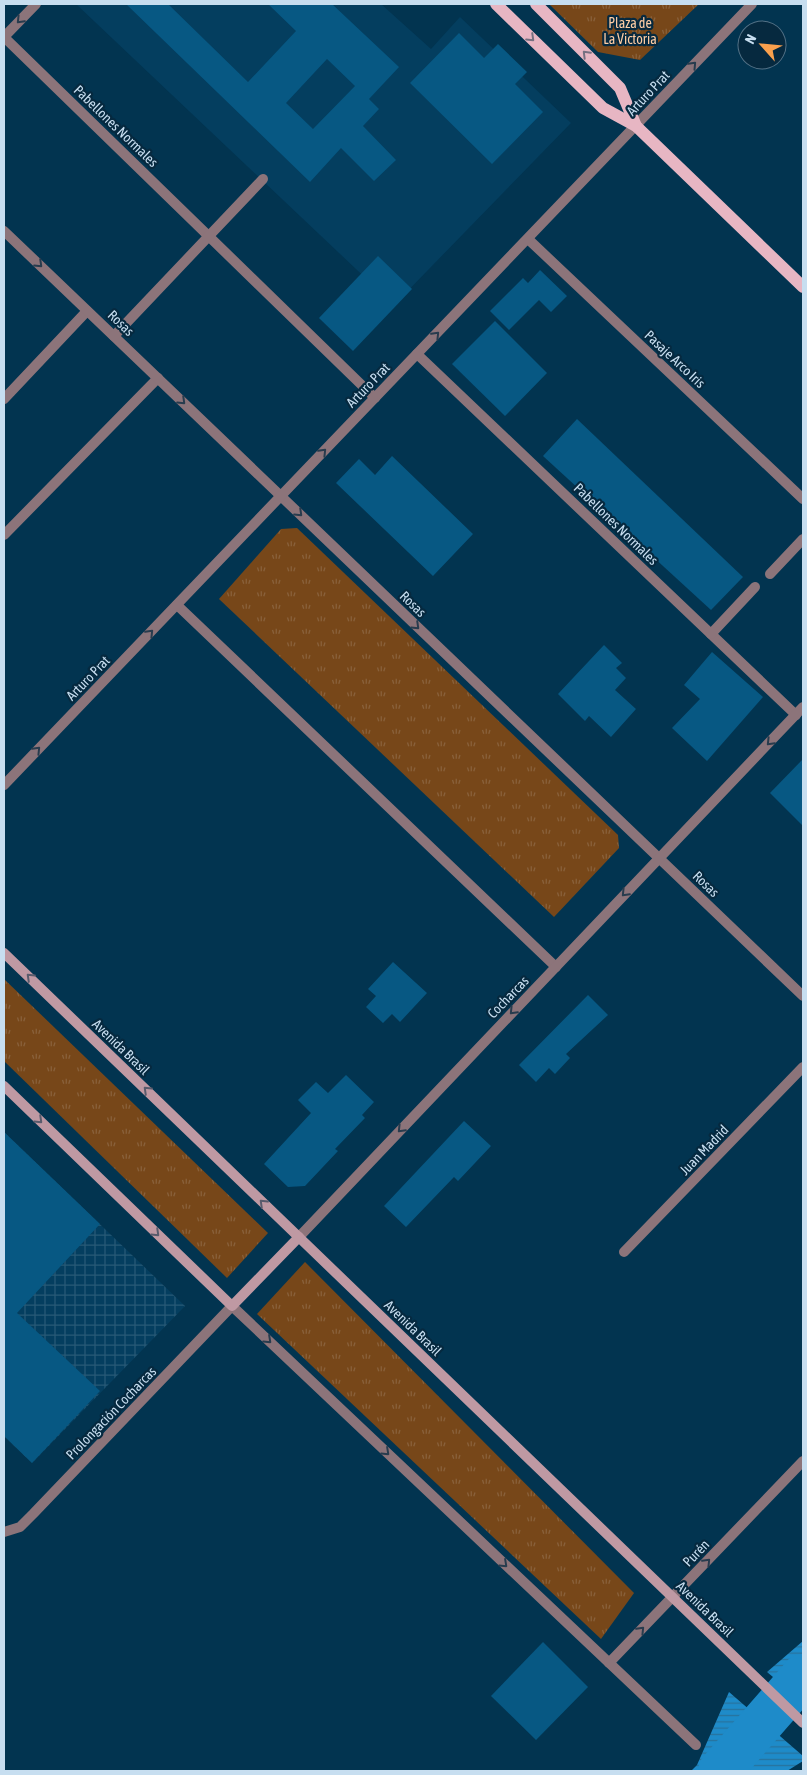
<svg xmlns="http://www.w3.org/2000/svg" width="807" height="1775" font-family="'Asap Condensed',sans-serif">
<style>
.built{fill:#043e5f}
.industrial{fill:url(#industrial-grid)}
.grass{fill:url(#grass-tufts)}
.water{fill:url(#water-rules)}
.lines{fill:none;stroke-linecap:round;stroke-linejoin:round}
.river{stroke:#1e8bc9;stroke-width:44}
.building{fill:#075883;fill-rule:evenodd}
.service{stroke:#8c747a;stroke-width:10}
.minor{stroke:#8c747a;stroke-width:10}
.tertiary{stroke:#8c747a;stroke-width:10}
.secondary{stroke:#bf99a3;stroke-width:10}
.primary{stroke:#e7b6c3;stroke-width:12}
.oneway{stroke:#283c4e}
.oneway2{stroke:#767081}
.oneway3{stroke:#595b6c}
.labels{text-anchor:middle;stroke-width:4.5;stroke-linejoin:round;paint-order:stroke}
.park-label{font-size:14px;fill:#fecda4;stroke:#06293f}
.street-label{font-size:14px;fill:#c7def0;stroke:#06293f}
</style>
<defs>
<pattern id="industrial-grid" width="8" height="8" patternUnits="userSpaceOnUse" patternTransform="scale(1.25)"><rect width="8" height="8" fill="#043e5f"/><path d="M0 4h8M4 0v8" fill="none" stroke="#275976"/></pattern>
<pattern id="grass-tufts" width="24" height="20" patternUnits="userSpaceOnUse" patternTransform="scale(1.25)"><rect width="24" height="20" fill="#774719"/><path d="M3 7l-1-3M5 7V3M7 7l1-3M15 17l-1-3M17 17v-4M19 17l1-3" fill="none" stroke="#89613b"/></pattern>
<pattern id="water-rules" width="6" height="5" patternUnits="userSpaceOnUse" patternTransform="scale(1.25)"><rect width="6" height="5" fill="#1e8bc9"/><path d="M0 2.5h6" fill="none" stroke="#28729c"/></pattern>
</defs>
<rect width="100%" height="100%" fill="#023450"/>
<path class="built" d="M 76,4 L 381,4 L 431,49 L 460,17 L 571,123 L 394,305 Z"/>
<path class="industrial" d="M 4,1132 L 185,1306 L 32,1463 L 4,1436 Z"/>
<g class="grass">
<path d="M 549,4 L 699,4 L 640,60 L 598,52 Z"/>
<path d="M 297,528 L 618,835 L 619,848 L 554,917 L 219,599 L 281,529 Z"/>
<path d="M 4,979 L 268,1233 L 227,1278 L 4,1061 Z"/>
<path d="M 305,1262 L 634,1593 L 601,1639 L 257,1314 Z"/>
</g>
<g class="water">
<path d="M 803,1641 L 803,1702 L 767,1672 Z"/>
<path d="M 729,1692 L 803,1756 L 803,1761 L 787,1771 L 691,1771 L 697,1765 Z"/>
</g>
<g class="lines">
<path class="river" d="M 720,1771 L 803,1676"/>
</g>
<g class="building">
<path d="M 126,4 L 168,4 L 248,82 L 296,31 L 268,4 L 332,4 L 399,67 L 369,99 L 379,109 L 363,126 L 396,160 L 374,181 L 341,148 L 310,182 ZM 327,59 L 355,86 L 313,129 L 286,103 Z"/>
<path d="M 459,33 L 484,58 L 498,44 L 527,72 L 515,84 L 543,112 L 492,164 L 410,83 Z"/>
<path d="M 378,256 L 412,289 L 353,351 L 319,318 Z"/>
<path d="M 540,270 L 567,296 L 551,312 L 539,300 L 509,330 L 490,311 L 523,278 L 528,283 Z"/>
<path d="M 495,321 L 547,373 L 505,416 L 452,364 Z"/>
<path d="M 577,419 L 743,577 L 711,610 L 543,456 Z"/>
<path d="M 392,456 L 473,534 L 433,576 L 336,483 L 359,459 L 375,475 Z"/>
<path d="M 604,645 L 622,663 L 616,668 L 626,678 L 615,690 L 636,709 L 611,737 L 589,716 L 585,721 L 558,694 Z"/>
<path d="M 712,652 L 763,697 L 707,761 L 672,728 L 700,699 L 684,685 Z"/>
<path d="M 803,759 L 803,826 L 770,793 Z"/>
<path d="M 393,962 L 427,993 L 400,1022 L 392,1014 L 383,1023 L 366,1007 L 376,996 L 368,989 Z"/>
<path d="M 588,995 L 608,1015 L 566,1054 L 570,1058 L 555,1074 L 549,1068 L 536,1082 L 519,1065 Z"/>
<path d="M 346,1075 L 374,1102 L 362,1115 L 365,1118 L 335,1149 L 338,1151 L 305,1186 L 288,1187 L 264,1164 L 311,1113 L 298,1100 L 316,1082 L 328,1093 Z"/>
<path d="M 464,1121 L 491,1146 L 458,1181 L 454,1177 L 406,1227 L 384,1206 Z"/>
<path d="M 4,1132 L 100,1224 L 17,1313 L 100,1391 L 32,1463 L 4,1436 Z"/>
<path d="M 543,1642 L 588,1687 L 536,1740 L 491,1696 Z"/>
</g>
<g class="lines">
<g class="service">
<path d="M 4,399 L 87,311"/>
<path d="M 4,535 L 158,378"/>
<path d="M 177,605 L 556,967"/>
</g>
<g class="minor">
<path d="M 4,37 L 375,398"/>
<path d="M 4,231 L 803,996"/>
<path d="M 528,239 L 803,499"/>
<path d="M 114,336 L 263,179"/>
<path d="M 417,354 L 796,715"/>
<path d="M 770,574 L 803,539"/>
<path d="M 711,634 L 755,587"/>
<path d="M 299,1237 L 803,707"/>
<path d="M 624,1252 L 803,1067"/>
<path d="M 4,1532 L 20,1527 L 33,1514 L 232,1306 L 696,1745"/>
<path d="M 609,1663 L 803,1461"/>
</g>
<g class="tertiary">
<path d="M 4,37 L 36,4"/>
<path d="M 4,785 L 752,4"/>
</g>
<g class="secondary">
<path d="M 4,953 L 803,1723"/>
<path d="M 4,1086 L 232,1306 L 299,1237"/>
</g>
<g class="primary">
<path d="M 496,4 L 603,108 L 636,126 L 803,287"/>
<path d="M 536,4 L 620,88 L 636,126"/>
</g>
</g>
<defs><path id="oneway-chevron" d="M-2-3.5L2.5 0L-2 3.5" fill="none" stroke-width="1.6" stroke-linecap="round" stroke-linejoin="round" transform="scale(1.25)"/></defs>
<g class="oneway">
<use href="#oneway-chevron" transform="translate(20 20) rotate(134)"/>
<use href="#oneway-chevron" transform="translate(693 65) rotate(-47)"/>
<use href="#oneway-chevron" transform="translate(39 264) rotate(44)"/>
<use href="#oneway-chevron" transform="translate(436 335) rotate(-46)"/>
<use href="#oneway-chevron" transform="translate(182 401) rotate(44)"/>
<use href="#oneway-chevron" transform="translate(323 452) rotate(-46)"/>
<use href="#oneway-chevron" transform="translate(299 513) rotate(44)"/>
<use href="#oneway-chevron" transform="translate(416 626) rotate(44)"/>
<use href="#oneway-chevron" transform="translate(150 633) rotate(-46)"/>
<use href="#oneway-chevron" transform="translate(770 742) rotate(134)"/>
<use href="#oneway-chevron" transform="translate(37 750) rotate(-46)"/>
<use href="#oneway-chevron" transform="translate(625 893) rotate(134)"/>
<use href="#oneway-chevron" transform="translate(513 1011) rotate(134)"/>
<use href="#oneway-chevron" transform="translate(401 1129) rotate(134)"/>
<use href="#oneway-chevron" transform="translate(268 1340) rotate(43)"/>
<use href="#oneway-chevron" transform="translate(386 1452) rotate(43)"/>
<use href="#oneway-chevron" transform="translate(707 1562) rotate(-46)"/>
<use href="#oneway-chevron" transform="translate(504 1564) rotate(43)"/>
<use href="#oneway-chevron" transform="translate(641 1630) rotate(-46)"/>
</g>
<g class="oneway2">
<use href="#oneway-chevron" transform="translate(531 38) rotate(44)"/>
<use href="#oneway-chevron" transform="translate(586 54) rotate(-135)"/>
</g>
<g class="oneway3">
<use href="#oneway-chevron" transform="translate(30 977) rotate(-136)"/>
<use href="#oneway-chevron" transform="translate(147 1090) rotate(-136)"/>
<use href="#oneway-chevron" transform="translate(39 1120) rotate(44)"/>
<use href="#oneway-chevron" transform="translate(263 1203) rotate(-136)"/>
<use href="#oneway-chevron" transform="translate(156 1233) rotate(44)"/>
</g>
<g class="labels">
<g class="park-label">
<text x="630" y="28">Plaza de<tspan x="630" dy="16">La Victoria</tspan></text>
</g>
<g class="street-label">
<text transform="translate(648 93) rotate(-47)" y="5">Arturo Prat</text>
<text transform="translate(116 126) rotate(44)" y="5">Pabellones Normales</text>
<text transform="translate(121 323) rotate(44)" y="5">Rosas</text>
<text transform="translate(675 359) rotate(43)" y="5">Pasaje Arco Iris</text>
<text transform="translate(368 385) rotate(-46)" y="5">Arturo Prat</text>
<text transform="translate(616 524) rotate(44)" y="5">Pabellones Normales</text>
<text transform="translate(413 604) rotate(44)" y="5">Rosas</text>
<text transform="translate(88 678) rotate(-46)" y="5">Arturo Prat</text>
<text transform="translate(706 884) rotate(44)" y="5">Rosas</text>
<text transform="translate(508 997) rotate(-46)" y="5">Cocharcas</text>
<text transform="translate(121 1047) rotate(44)" y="5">Avenida Brasil</text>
<text transform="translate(704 1150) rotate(-46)" y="5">Juan Madrid</text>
<text transform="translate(413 1328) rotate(44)" y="5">Avenida Brasil</text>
<text transform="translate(111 1413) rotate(-46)" y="5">Prolongación Cocharcas</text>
<text transform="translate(696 1553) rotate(-46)" y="5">Purén</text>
<text transform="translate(705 1609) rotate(44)" y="5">Avenida Brasil</text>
</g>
</g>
<rect width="807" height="1775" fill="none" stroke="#c7def0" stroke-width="10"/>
<g transform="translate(762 45) rotate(297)"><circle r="24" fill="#06293f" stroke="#537186"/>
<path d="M0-4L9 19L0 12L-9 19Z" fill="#f9a04d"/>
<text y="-8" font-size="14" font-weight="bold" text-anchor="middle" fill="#c7def0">N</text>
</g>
</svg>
